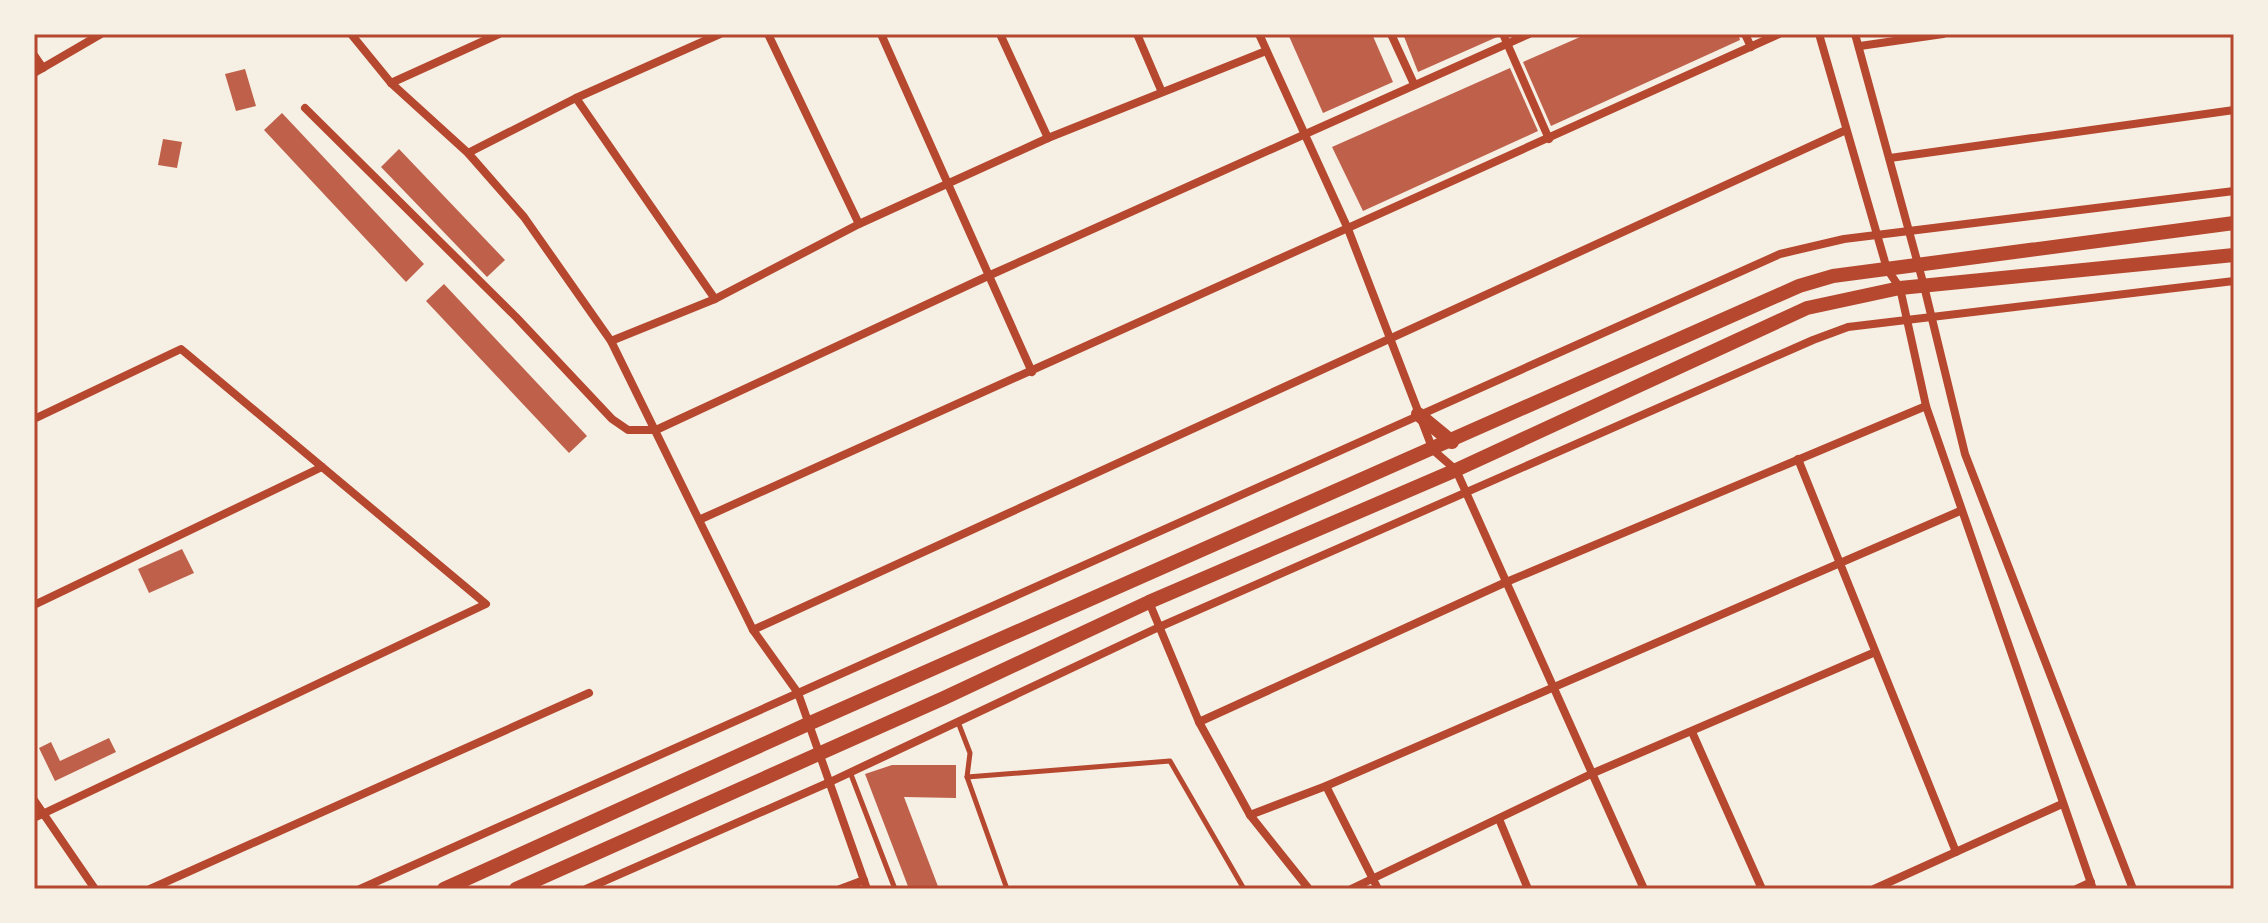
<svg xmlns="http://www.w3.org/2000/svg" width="2268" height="923" font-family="'Roboto Serif',serif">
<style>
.building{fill:#bf614a}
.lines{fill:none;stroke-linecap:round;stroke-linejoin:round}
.service{stroke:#b5482f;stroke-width:5}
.minor{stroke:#b5482f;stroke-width:8}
.tertiary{stroke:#b5482f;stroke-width:14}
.neatline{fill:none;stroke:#b5482f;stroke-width:3}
</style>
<rect width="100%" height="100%" fill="#f6efe4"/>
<g class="building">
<path d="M 1288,34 L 1372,34 L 1393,82 L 1323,113 Z"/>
<path d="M 1403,34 L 1496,34 L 1497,37 L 1418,72 Z"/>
<path d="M 1587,34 L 1738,34 L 1740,40 L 1551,126 L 1523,62 Z"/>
<path d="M 1510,68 L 1538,131 L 1363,211 L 1332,147 Z"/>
<path d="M 245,69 L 256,106 L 236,111 L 225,74 Z"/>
<path d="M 282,113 L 424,264 L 406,282 L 264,130 Z"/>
<path d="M 163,139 L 182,142 L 177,168 L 158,165 Z"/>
<path d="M 399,149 L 505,260 L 487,277 L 381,167 Z"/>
<path d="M 444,284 L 587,436 L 569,453 L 426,301 Z"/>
<path d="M 182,549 L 194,573 L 149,593 L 138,569 Z"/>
<path d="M 109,738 L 116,752 L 55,781 L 39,748 L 51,742 L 60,761 Z"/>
<path d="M 892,765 L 956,765 L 956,798 L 904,797 L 939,889 L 909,889 L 865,774 Z"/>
</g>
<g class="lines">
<g class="service">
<path d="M 958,722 L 970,753 L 967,777 L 1007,889"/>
<path d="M 850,772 L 895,889"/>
<path d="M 967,777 L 1170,761 L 1244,889"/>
</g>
<g class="minor">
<path d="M 351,34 L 391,83 L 468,153 L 524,217 L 611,341 L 753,630 L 798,693 L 867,889"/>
<path d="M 768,34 L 859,224"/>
<path d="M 881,34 L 1032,372"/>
<path d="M 1000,34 L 1048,138"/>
<path d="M 1137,34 L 1161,90"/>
<path d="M 1259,34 L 1348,229 L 1433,450 L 1456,470 L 1644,889"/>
<path d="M 1391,34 L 1414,84"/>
<path d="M 1503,34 L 1549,139"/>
<path d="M 1745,34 L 1751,47"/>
<path d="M 1819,34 L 1887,269 L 1900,288 L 1926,406 L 2093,889"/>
<path d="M 1855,34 L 1924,286 L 1965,454 L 2133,889"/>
<path d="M 1860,46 L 1943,34"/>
<path d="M 34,55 L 43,68"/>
<path d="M 34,73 L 101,34"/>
<path d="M 391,83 L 499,34"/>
<path d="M 576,98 L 715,299"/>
<path d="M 305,108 L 516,317 L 612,419 L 628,430 L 656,430 L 988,276 L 1529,34"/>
<path d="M 468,153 L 576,98 L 720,34"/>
<path d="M 1890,158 L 2234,110"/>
<path d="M 611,341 L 715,299 L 859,224 L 1048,138 L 1266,51"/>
<path d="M 34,419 L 181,349 L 486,604 L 34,818"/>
<path d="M 1798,459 L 1956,852"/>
<path d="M 701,519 L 1779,34"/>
<path d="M 1149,602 L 1199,722 L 1250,815 L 1309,889"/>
<path d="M 34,605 L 322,467"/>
<path d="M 753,630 L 1846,130"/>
<path d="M 1199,722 L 1504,583 L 1926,406"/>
<path d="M 1692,732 L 1762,889"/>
<path d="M 1326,786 L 1378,889"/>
<path d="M 34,800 L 95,889"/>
<path d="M 1250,815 L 1326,786 L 1960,511"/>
<path d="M 1499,819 L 1528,889"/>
<path d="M 150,889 L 589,693"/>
<path d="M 360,889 L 1780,254 L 1844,239 L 2234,191"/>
<path d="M 586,889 L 830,782 L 1157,628 L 1813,340 L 1848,327 L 2234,281"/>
<path d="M 840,889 L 864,880"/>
<path d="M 1351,889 L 1591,774 L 1873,653"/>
<path d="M 1874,889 L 2062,804"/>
<path d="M 2076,889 L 2091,882"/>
</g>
<g class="tertiary">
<path d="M 1418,414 L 1452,442"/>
<path d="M 444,889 L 808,724 L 1799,286 L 1833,276 L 2234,223"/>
<path d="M 516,889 L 944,698 L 1149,602 L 1456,470 L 1807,308 L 1900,288 L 2234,255"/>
</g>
</g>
<rect width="2268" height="923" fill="none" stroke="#f6efe4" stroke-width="72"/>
<rect x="36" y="36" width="2196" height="851" class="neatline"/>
</svg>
